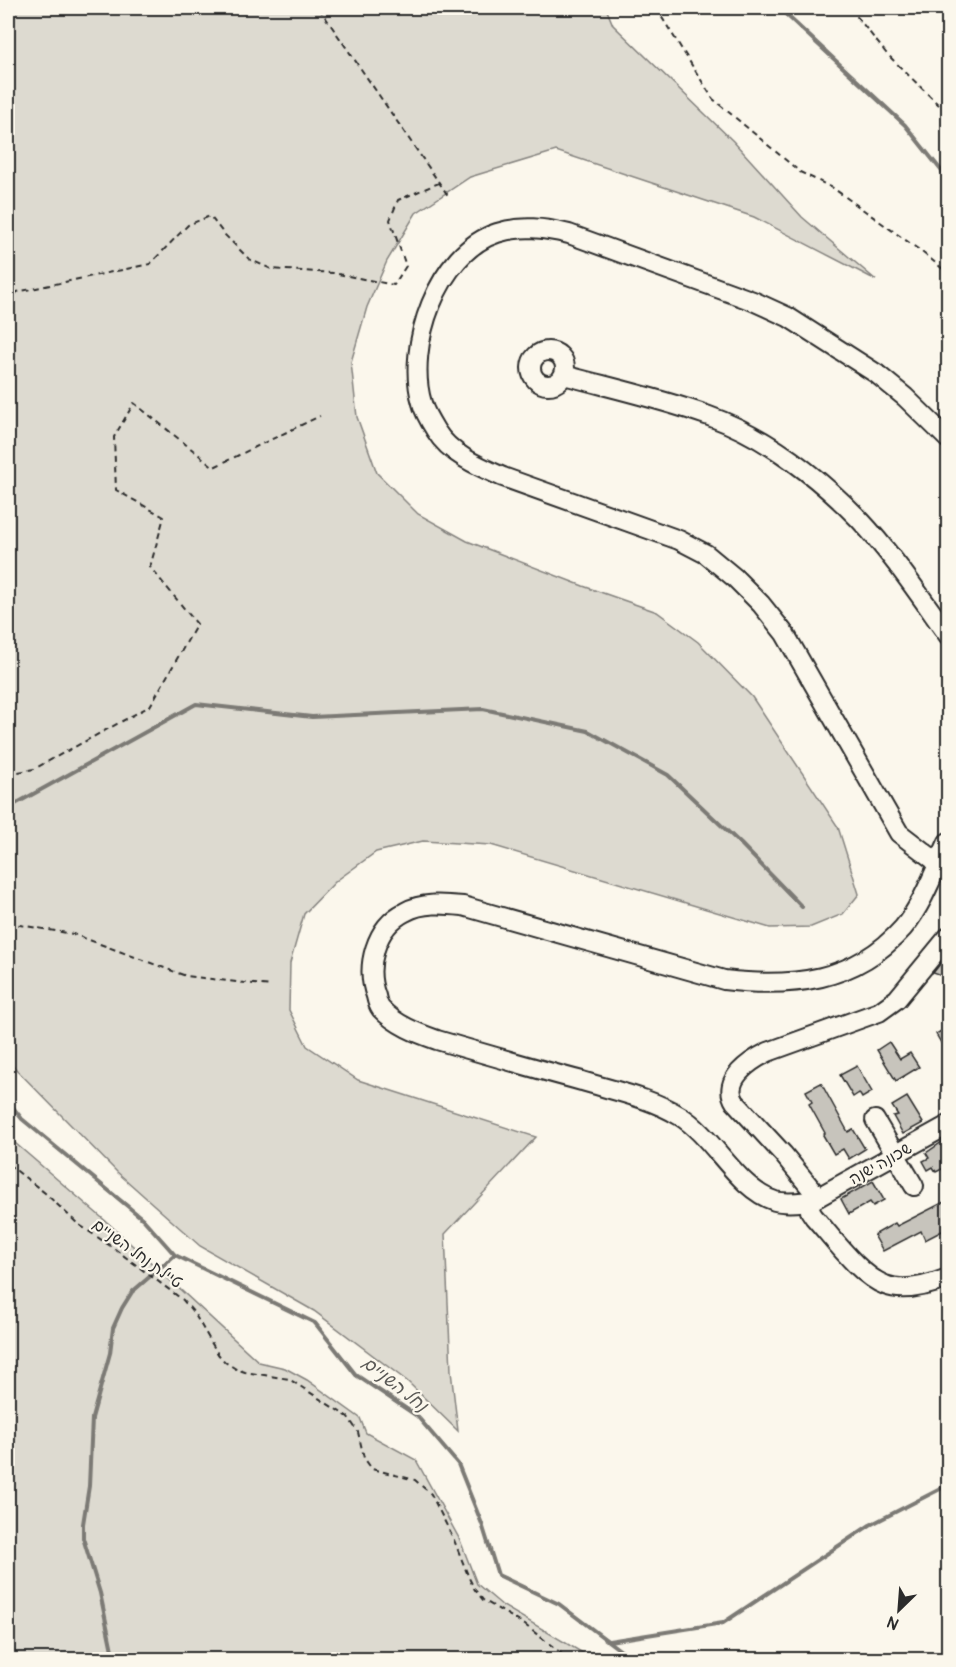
<svg xmlns="http://www.w3.org/2000/svg" width="956" height="1667" font-family="Pangolin,'Playpen Sans Hebrew',sans-serif">
<style>
.green{fill:#dddad0;stroke:#84827e;stroke-width:1.5}
.lines{fill:none;stroke-linecap:round;stroke-linejoin:round}
.stream{stroke:#7b7a75;stroke-width:4}
.building{fill:#c7c4bc;stroke:#2b2b2b;stroke-width:1.5}
.minor-casing{stroke:#2b2b2b;stroke-width:22}
.path{stroke:#2b2b2b;stroke-width:2;stroke-dasharray:6 4.5;stroke-linecap:butt}
.minor{stroke:#fbf7ec;stroke-width:18}
.labels{text-anchor:middle;stroke-width:4.5;stroke-linejoin:round;paint-order:stroke}
.street-label{font-size:16px;fill:#2b2b2b;stroke:#fbf7ec}
.water-label{font-size:18px;font-style:italic;fill:#5a5956;stroke:#fbf7ec}
</style>
<rect width="100%" height="100%" fill="#fbf7ec"/>
<filter id="ink" filterUnits="userSpaceOnUse"><feTurbulence type="fractalNoise" baseFrequency=".0167" numOctaves="2"/><feDisplacementMap in="SourceGraphic" scale="12" xChannelSelector="R" yChannelSelector="G"/><feConvolveMatrix kernelMatrix="1 2 1 2 8 2 1 2 1" color-interpolation-filters="sRGB"/></filter>
<g filter="url(#ink)">
<g class="green">
<path d="M 8,8 L 606,8 L 613,25 L 733,141 L 802,217 L 876,280 L 754,217 L 556,151 L 470,177 L 416,213 L 387,261 L 367,307 L 351,362 L 357,417 L 377,473 L 418,514 L 467,541 L 583,586 L 657,612 L 698,642 L 752,697 L 838,827 L 859,894 L 843,914 L 811,927 L 770,928 L 491,845 L 423,841 L 376,852 L 336,881 L 304,914 L 290,963 L 289,1010 L 307,1046 L 358,1080 L 536,1137 L 445,1234 L 451,1371 L 458,1431 L 407,1381 L 314,1311 L 200,1246 L 117,1172 L 8,1061 Z"/>
<path d="M 8,1137 L 108,1223 L 259,1362 L 285,1368 L 307,1380 L 360,1418 L 366,1433 L 416,1460 L 460,1540 L 477,1584 L 503,1606 L 593,1659 L 8,1659 Z"/>
</g>
<g class="lines">
<g class="stream">
<path d="M 779,8 L 905,125 L 948,179"/>
<path d="M 8,808 L 196,704 L 312,717 L 483,709 L 588,731 L 668,775 L 741,844 L 802,907"/>
<path d="M 8,1101 L 22,1119 L 143,1219 L 175,1255 L 315,1323 L 356,1375 L 417,1416 L 458,1464 L 482,1524 L 498,1575 L 559,1604 L 633,1660"/>
<path d="M 609,1641 L 723,1623 L 870,1525 L 948,1485"/>
<path d="M 114,1660 L 100,1593 L 83,1538 L 83,1524 L 89,1486 L 92,1418 L 110,1353 L 113,1328 L 122,1308 L 132,1292 L 175,1255"/>
</g>
</g>
<g class="building">
<path d="M 948,954 L 948,969 L 942,976 L 933,973 Z"/>
<path d="M 948,1027 L 948,1055 L 936,1034 Z"/>
<path d="M 889,1042 L 900,1059 L 910,1053 L 919,1067 L 896,1081 L 877,1050 Z"/>
<path d="M 857,1066 L 872,1092 L 862,1098 L 859,1093 L 853,1097 L 840,1075 Z"/>
<path d="M 821,1083 L 848,1132 L 853,1129 L 865,1149 L 849,1159 L 843,1149 L 834,1154 L 823,1135 L 825,1133 L 809,1104 L 812,1102 L 806,1091 Z"/>
<path d="M 907,1097 L 923,1123 L 903,1134 L 893,1116 L 898,1115 L 892,1106 Z"/>
<path d="M 948,1138 L 948,1166 L 936,1172 L 933,1167 L 928,1170 L 923,1161 L 929,1158 L 926,1153 Z"/>
<path d="M 873,1181 L 884,1200 L 873,1206 L 870,1202 L 849,1214 L 841,1199 Z"/>
<path d="M 948,1200 L 948,1228 L 925,1240 L 921,1231 L 883,1251 L 874,1235 L 895,1223 L 897,1226 Z"/>
</g>
<g class="lines">
<g class="minor-casing">
<g id="minor">
<circle cx="548" cy="368" r="17"/>
<path d="M 564,375 C 612,388 662,399 709,416 C 765,436 817,476 859,519 C 892,554 920,596 948,635"/>
<path d="M 948,842 C 935,870 923,904 903,928 C 855,982 791,988 724,980 L 463,906 C 444,904 422,902 405,912 C 375,927 365,967 376,996 C 377,1001 378,1005 381,1009 C 396,1025 417,1033 437,1040 C 485,1054 533,1068 582,1081 C 615,1091 651,1098 680,1116 C 714,1137 738,1190 775,1201 C 786,1204 799,1202 811,1201 L 948,1125"/>
<path d="M 938,863 L 899,833 L 785,634 L 761,604 L 735,578 L 706,554 L 679,540 L 503,477 C 478,466 450,454 436,431 C 431,423 424,412 422,403 C 405,347 438,252 497,233 C 522,225 544,228 569,234 L 753,301 L 788,317 L 877,374 L 905,397 L 948,439"/>
<path d="M 875,1120 L 914,1186"/>
<path d="M 818,1197 L 783,1154 L 735,1102 C 721,1080 750,1061 768,1052 L 879,1012 L 897,999 L 948,937"/>
<path d="M 811,1201 L 810,1211 L 814,1217 C 833,1238 859,1275 885,1285 C 904,1293 930,1285 948,1278"/>
</g>
</g>
<g class="path">
<path d="M 319,8 L 449,197"/>
<path d="M 656,8 L 713,99 L 800,172 L 833,188 L 918,249 L 948,273"/>
<path d="M 850,8 L 886,53 L 948,114"/>
<path d="M 8,303 L 17,292 L 150,264 L 188,225 L 210,216 L 224,234 L 249,259 L 271,269 L 333,273 L 394,285 L 406,266 L 390,220 L 398,200 L 439,183"/>
<path d="M 8,774 L 34,769 L 150,706 L 197,624 L 150,567 L 164,517 L 116,490 L 114,437 L 134,403 L 214,467 L 320,416"/>
<path d="M 8,923 L 73,934 L 186,976 L 271,986"/>
<path d="M 8,1164 L 45,1193 L 78,1224 L 112,1247 L 183,1300 L 194,1313 L 218,1354 L 225,1362 L 236,1369 L 245,1372 L 289,1379 L 348,1417 L 358,1432 L 364,1458 L 372,1469 L 415,1480 L 431,1494 L 454,1540 L 469,1578 L 475,1590 L 483,1600 L 525,1625 L 570,1660"/>
</g>
<use href="#minor" class="minor"/>
</g>
</g>
<g class="labels">
<g class="street-label">
<text transform="translate(880 1163) rotate(-29)" y="6">שכונה ישנה</text>
<text transform="translate(138 1253) rotate(36)" y="6">טיילת נחל השניים</text>
</g>
<g class="water-label">
<text transform="translate(395 1384) rotate(38)" y="6">נחל השניים</text>
</g>
</g>
<rect width="956" height="1667" fill="none" stroke="#fbf7ec" stroke-width="30"/>
<rect x="15" y="15" width="926" height="1637" fill="none" stroke="#2b2b2b" stroke-width="2" filter="url(#ink)"/>
<g transform="translate(899 1610) rotate(205)" stroke="#fbf7ec" stroke-width="4.5" paint-order="stroke">
<path d="M0-4.5L10 22L0 15L-10 22Z" fill="#2b2b2b"/>
<text y="-9" font-size="16" font-weight="bold" text-anchor="middle" fill="#2b2b2b">N</text>
</g>
</svg>
